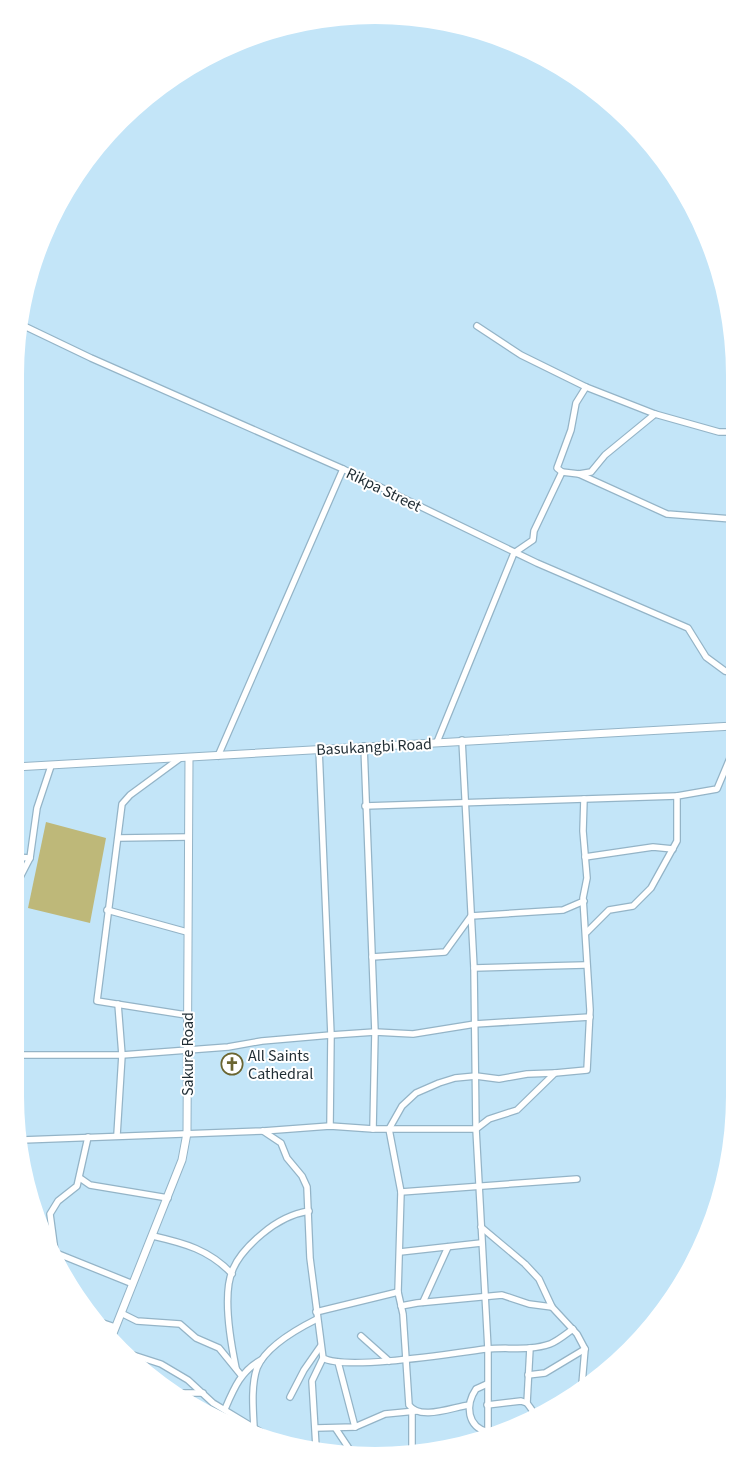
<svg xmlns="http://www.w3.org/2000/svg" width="750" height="1471" font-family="'Source Sans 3',sans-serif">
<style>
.garden{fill:#beb879}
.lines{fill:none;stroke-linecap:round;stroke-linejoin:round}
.minor-casing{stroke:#94b4c7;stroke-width:8}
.tertiary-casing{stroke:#94b4c7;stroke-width:9}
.minor{stroke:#fff;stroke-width:5.5}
.tertiary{stroke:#fff;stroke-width:7}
.labels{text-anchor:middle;stroke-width:4;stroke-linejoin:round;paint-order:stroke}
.street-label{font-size:16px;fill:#1f2c33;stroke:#fff}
.poi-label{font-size:16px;fill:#1f2c33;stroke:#fff;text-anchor:start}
</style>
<rect width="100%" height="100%" fill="#c3e5f8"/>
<path class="garden" d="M 46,822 L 106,838 L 90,923 L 28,908 Z"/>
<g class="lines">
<g class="minor-casing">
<g id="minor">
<path d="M 20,324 L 91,358 L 343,469 L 537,563 L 688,628 L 706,657 L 725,671 L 733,673"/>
<path d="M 477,326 L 521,355 L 586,387 L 655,414"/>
<path d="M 562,472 L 557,468 L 571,430 L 576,403 L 586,387"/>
<path d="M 579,474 L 667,514 L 732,519"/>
<path d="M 462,740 L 474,968 L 476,1129 L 488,1349 L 488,1436"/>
<path d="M 437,742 L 514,553 L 533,540 L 534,531 L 562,472 L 579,474 L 591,472 L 605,455 L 655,414 L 719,432 L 732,432"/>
<path d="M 364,746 L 375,1032 L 373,1129"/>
<path d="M 319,749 L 331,1035 L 330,1126"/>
<path d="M 218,756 L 343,469"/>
<path d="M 179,759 L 130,795 L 122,804 L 97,1001 L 186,1015"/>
<path d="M 365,806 L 677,796"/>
<path d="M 119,838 L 188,837"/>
<path d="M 15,857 L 30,858"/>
<path d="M 585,857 L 653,847 L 673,849"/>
<path d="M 15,887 L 30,858 L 37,808 L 51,766"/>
<path d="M 107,910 L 187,932"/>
<path d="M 587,932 L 609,910 L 633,906 L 651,888 L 677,841 L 677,796 L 717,789 L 733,751"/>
<path d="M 372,957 L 445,952 L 471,916 L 563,910 L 584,901"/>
<path d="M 474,968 L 585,965"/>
<path d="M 15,1055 L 122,1055 L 228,1047 L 262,1041 L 331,1035 L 375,1032 L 413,1034 L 475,1024 L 590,1017"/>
<path d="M 263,1131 L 281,1143 L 287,1158 L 302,1176 L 307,1187 L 310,1258 L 323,1358 C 346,1371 455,1353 486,1349 C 507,1347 530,1351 550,1344 C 558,1341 566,1334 573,1329"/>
<path d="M 117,1135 L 122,1055 L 118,1004"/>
<path d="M 22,1140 L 263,1131 L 330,1126 L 373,1129 L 476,1129 L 489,1119 L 517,1110 L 555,1073 L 587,1070 L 590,1010 L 583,898 L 587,878 L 583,831 L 584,799"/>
<path d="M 80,1178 L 90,1185 L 168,1198"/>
<path d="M 401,1192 L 577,1179"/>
<path d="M 481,1227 L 525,1264 L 539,1279 L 552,1307 L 577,1334 L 585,1349 L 582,1384"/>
<path d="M 153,1236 C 184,1243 210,1250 232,1274"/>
<path d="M 55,1251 L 50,1214 L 58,1201 L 77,1186 L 88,1137"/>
<path d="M 400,1252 L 481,1243"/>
<path d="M 56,1253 L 133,1284"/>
<path d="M 423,1302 L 448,1247"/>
<path d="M 401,1306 L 417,1303 L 502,1295 L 529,1304 L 552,1307"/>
<path d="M 316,1312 L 398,1292"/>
<path d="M 121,1313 L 137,1321 L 180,1324 L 196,1338 L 219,1348 L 241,1375"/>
<path d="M 94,1320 L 115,1327"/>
<path d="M 361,1336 L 389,1361"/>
<path d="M 130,1354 L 161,1364 L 188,1380 L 213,1403 L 274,1440"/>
<path d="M 338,1362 L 355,1427"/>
<path d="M 236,1368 C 231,1344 222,1293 233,1269 C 239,1255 250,1244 262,1234 C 276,1222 290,1214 309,1211"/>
<path d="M 528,1375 L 545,1373 L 585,1349"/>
<path d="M 487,1384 L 476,1389 C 465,1405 467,1427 488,1432"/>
<path d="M 173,1393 L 203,1393"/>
<path d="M 290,1397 L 304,1370 L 320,1347"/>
<path d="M 527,1403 L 530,1348"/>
<path d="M 469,1405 C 453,1407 420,1421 409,1405 L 403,1314 L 398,1292 L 401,1192 L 389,1129 L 402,1106 L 416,1093 L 439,1083 L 455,1078 L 476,1076 L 499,1079 L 527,1074 L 555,1073"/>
<path d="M 487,1405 L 521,1401 L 527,1403 L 537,1417"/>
<path d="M 225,1409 C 234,1388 241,1371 261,1360"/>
<path d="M 412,1411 L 412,1453"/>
<path d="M 254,1427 C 253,1409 251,1385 257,1368 C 266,1346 297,1329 317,1319"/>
<path d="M 316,1428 L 355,1427 L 385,1414 L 416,1411"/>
<path d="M 336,1429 L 350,1450"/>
<path d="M 275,1441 L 286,1444"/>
<path d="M 316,1447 L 312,1381 L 323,1358"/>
</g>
</g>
<g class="tertiary-casing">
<g id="tertiary">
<path d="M 15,767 L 733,726"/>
<path d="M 112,1336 L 182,1160 L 187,1133 L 189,759"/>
</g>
</g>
<use href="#minor" class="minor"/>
<use href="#tertiary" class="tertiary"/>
</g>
<defs>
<g id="church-ring" transform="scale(1.125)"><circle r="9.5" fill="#fff" stroke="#6a6531" stroke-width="1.5"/><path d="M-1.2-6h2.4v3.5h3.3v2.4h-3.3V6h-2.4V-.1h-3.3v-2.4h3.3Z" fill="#6a6531"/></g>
</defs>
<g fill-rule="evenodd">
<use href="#church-ring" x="232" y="1064"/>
</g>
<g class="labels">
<g class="street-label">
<text transform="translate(384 489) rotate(26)" y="6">Rikpa Street</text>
<text transform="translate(374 746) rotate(-3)" y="6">Basukangbi Road</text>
<text transform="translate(187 1054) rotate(-90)" y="6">Sakure Road</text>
</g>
<g class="poi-label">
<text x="248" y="1061">All Saints<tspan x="248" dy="18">Cathedral</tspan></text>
</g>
</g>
<path d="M0 0H750V1471H0ZM375 24H375A351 351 0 0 1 726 375V1096A351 351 0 0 1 375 1447H375A351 351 0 0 1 24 1096V375A351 351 0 0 1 375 24Z" fill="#fff" fill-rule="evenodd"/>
</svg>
